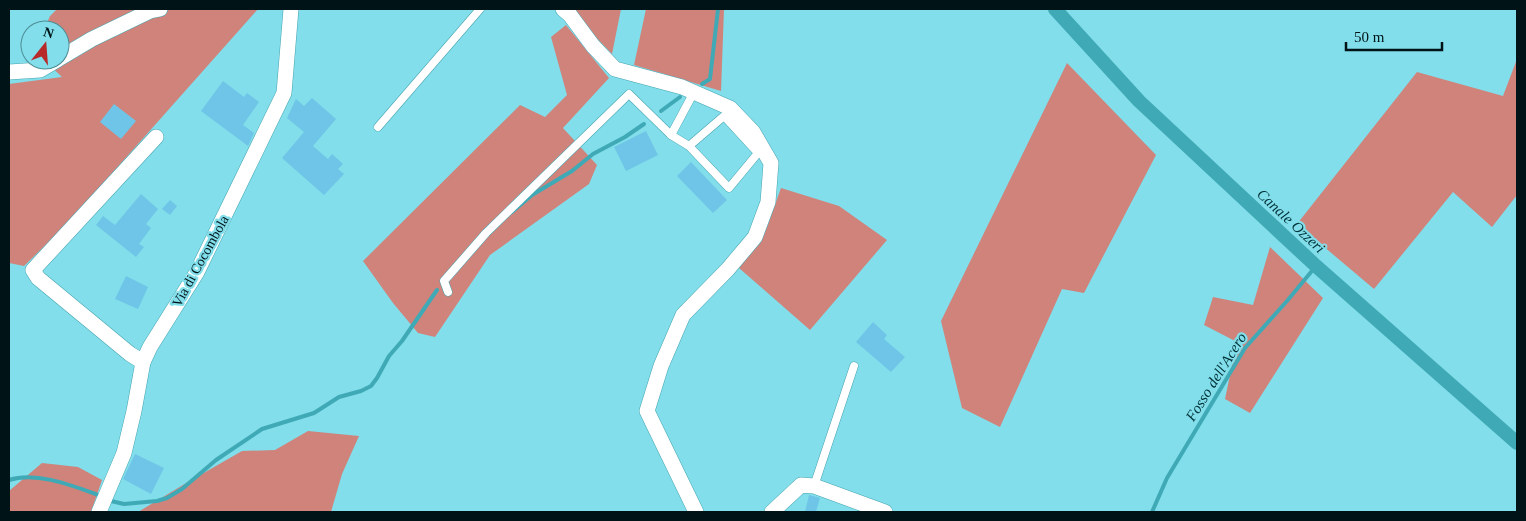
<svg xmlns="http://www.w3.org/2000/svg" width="1526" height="521" font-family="'Times New Roman',serif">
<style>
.forest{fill:#d0837b}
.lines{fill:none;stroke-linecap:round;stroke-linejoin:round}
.stream{stroke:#40a9b6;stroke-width:4}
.canal{stroke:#40a9b6;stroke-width:14}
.building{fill:#6fc5e7}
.service-casing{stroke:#46a5b1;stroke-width:9}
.minor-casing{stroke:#46a5b1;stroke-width:16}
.service{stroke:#fff;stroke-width:8}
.minor{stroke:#fff;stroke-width:15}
.labels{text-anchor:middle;stroke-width:4.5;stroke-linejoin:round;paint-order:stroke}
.street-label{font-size:14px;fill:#001418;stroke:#81deea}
.water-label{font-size:15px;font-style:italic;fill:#003137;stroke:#81deea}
</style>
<rect width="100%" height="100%" fill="#81deea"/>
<g class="forest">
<path d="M 57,9 L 258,9 L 66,225 L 24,266 L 9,263 L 9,84 L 62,77 L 44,60 L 60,60 L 60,30 L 44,30 L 50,16 Z"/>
<path d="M 573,9 L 621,9 L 612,54 L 587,28 Z"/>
<path d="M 646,9 L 724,9 L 721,91 L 634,65 Z"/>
<path d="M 566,25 L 609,78 L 563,128 L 597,165 L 589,184 L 490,255 L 435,337 L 418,333 L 393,303 L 363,261 L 520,105 L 545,117 L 567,95 L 551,37 Z"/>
<path d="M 1517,59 L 1517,195 L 1492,227 L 1453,192 L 1374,289 L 1297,224 L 1417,72 L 1503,96 Z"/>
<path d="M 1067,63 L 1156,155 L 1084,293 L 1062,289 L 1000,427 L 962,408 L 941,321 Z"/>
<path d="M 781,188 L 839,206 L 887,240 L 810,330 L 739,268 L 767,227 Z"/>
<path d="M 1270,247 L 1323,298 L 1250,413 L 1225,399 L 1237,342 L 1204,325 L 1213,297 L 1253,305 Z"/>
<path d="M 308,431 L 359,436 L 342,474 L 331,512 L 138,512 L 188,482 L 242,451 L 275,450 Z"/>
<path d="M 42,463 L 78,467 L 102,480 L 91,512 L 9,512 L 9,491 Z"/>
</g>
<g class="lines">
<g class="stream">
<path d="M 702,84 L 710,79 L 718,9"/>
<path d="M 661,111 L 680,97"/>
<path d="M 512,212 L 532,195 L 572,171 L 593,154 L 625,137 L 644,124"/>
<path d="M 9,480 C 37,471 73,486 101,496"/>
<path d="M 111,501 L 124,504 L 157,501 L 167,498 L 182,489 L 216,460 L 262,429 L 314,413 L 339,397 L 361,391 L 371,386 L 377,378 L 389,356 L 402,341 L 437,290"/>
<path d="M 1152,512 L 1167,478 L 1245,348 L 1287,301 L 1316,266"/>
</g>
<path class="canal" d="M 1055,9 L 1139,101 L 1316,266 L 1517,443"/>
</g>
<g class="building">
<path d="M 223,81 L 244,97 L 247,93 L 259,102 L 243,125 L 254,133 L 248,146 L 201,111 Z"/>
<path d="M 312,98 L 336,119 L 313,146 L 328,159 L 332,154 L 343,164 L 338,169 L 344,174 L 324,195 L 282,158 L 304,132 L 287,118 L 296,99 L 304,106 Z"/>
<path d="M 114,104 L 136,121 L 121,139 L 100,122 Z"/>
<path d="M 646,131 L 658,155 L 626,171 L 614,147 Z"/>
<path d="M 691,162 L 727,200 L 713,213 L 677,176 Z"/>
<path d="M 141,194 L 158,209 L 146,224 L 151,228 L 139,244 L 144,247 L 136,257 L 96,225 L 103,216 L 115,225 Z"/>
<path d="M 170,200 L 177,206 L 170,215 L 162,209 Z"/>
<path d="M 126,276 L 148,287 L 138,309 L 115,299 Z"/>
<path d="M 873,322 L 887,335 L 884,339 L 905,357 L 891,372 L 856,342 Z"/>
<path d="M 135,454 L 164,468 L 151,494 L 123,479 Z"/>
<path d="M 809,495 L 820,498 L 816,512 L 805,512 Z"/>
</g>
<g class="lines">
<g class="service-casing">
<g id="service">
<path d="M 378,127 L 480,9"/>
<path d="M 671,135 L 689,146 L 724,116 L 758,153 L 729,188 L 689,146"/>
<path d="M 448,292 L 444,281 L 486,233 L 629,94 L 671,135 L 694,92"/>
<path d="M 814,486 L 854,366"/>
</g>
</g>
<g class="minor-casing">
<g id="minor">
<path d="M 563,9 L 570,15 L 593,46 L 615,69 L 682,87 L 730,108 L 753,132 L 771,163 L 768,202 L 755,237 L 728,269 L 683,315 L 661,366 L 647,411 L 696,512"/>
<path d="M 60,58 L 92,39 L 150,11 L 160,9"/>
<path d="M 9,72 L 40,70 L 57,60"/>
<path d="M 143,362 L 130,354 L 38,278 L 33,270 L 156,137"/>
<path d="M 99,512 L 124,453 L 134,411 L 143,362 L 150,347 L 197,272 L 284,93 L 291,9"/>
<path d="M 772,512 L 801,485 L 814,486 L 885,512"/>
</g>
</g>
<use href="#service" class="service"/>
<use href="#minor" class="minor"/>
</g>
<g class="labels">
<g class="street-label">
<text transform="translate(200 261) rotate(-61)" y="5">Via di Cocombola</text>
</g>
<g class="water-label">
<text transform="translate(1291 221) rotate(43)" y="5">Canale Ozzeri</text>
<text transform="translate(1216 377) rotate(-58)" y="5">Fosso dell'Acero</text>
</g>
</g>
<rect width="1526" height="521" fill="none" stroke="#001418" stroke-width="20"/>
<g transform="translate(45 45) rotate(17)"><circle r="24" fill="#81deea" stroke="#4d8d96"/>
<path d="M0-4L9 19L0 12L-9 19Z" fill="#b82929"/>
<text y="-8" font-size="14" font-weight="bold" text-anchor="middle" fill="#001418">N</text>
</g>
<path d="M1346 42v8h96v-8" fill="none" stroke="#001418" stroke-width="2.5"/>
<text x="1354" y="42" font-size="15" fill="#001418" stroke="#81deea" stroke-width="4" paint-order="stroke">50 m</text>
</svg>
